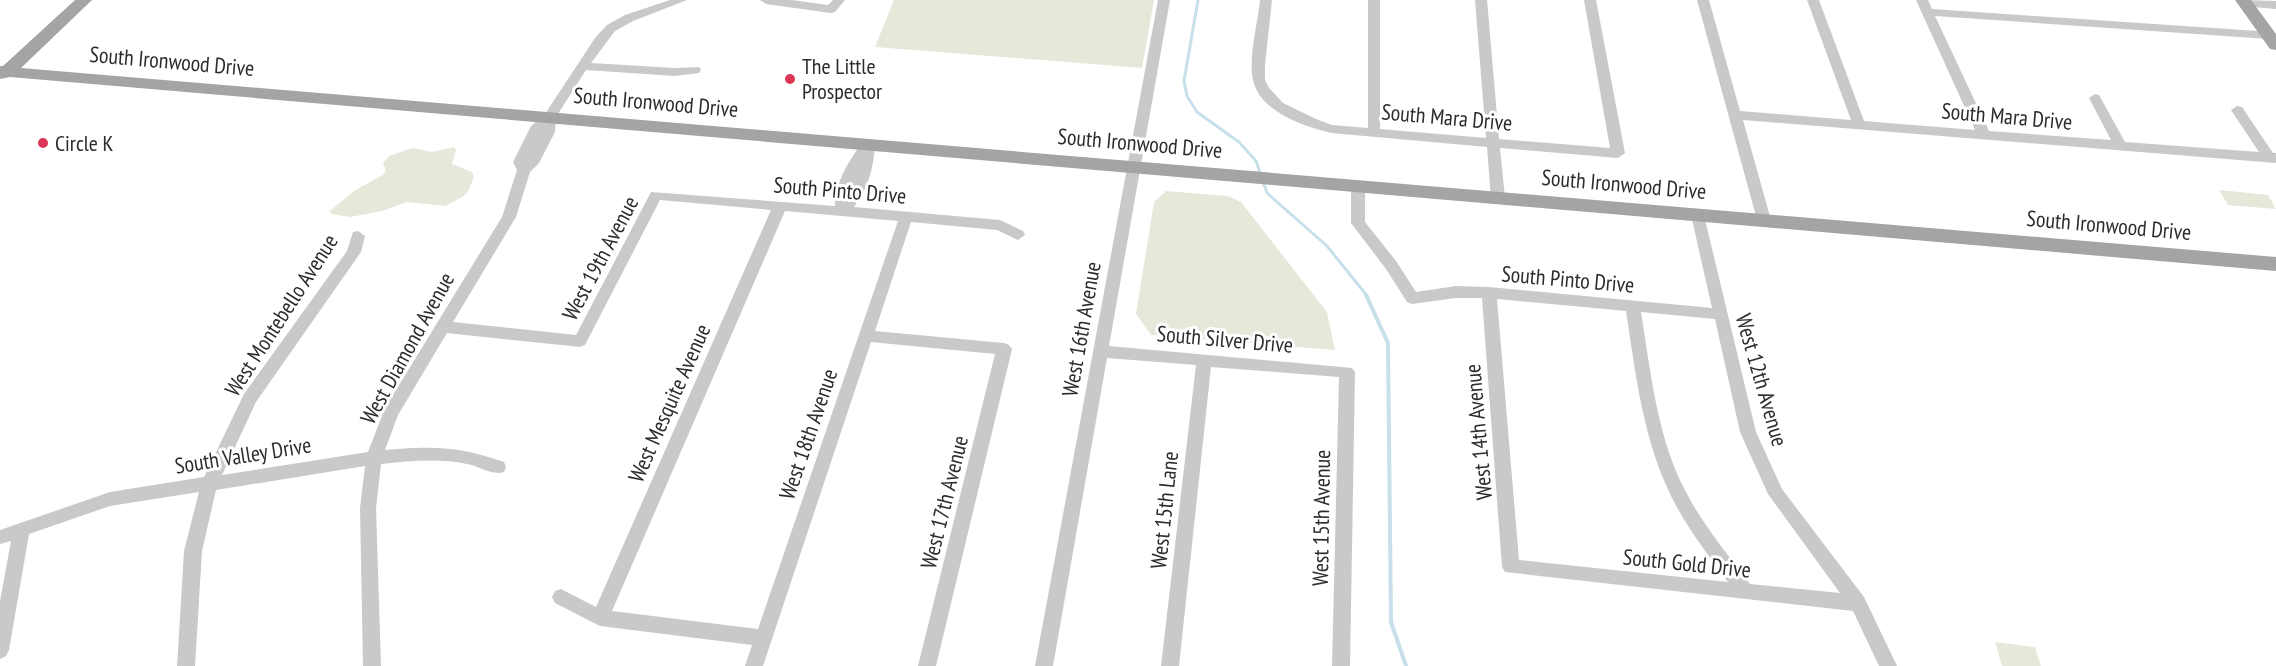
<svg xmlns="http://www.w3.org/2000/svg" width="2276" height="666" font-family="'PT Sans Narrow',sans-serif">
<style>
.green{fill:#e4e9da}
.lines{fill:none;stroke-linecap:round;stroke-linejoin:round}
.stream-far1{stroke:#c7e0e9;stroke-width:3}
.stream{stroke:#c7e0e9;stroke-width:4}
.minor{fill:#c9c9c9;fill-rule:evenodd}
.major{fill:#a4a4a4;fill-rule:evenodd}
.poi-dot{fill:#dc3657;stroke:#fff;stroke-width:2}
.labels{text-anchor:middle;stroke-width:6;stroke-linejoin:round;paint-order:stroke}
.street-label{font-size:22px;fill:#2c2c2c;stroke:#fff}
.poi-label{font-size:22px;fill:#2c2c2c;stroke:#fff;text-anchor:start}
</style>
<rect width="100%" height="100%" fill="#fff"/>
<g class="green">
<path d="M 894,0 L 1154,0 L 1142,68 L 875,47 Z"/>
<path d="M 454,147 L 456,150 L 452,164 L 472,172 L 474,176 L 469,190 L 464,196 L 445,206 L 407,202 L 382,211 L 350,217 L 331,214 L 330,211 L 354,191 L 383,175 L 386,171 L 383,163 L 389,156 L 413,148 L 432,152 Z"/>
<path d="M 2219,190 L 2268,195 L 2276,209 L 2228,205 Z"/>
<path d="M 1166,191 L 1228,196 L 1241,202 L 1327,312 L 1335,350 L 1151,335 L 1136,314 L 1154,202 Z"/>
<path d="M 1995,642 L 2035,647 L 2041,666 L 2002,666 Z"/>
</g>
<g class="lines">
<path class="stream-far1" d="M 1198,0 L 1184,81 L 1187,96 L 1197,112 L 1239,142 L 1256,161 L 1267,193 L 1327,246 L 1368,297"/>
<path class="stream" d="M 1366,295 L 1388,343 L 1391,622 L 1406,666"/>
<g class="minor">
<path d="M 670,0 L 687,0 L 633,21 L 615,31 L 591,63 L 675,68 L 699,67 L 701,70 L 699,73 L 675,76 L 586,70 L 556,117 L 555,132 L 539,163 L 530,172 L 516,217 L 453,322 L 576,335 L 651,192 L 835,206 C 835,181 850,160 863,141 L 868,140 L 875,144 C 874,168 868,188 854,207 L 1000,220 L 1023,231 L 1025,235 L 1018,240 L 997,230 L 911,222 L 875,331 L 1004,343 L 1009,345 L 1012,349 L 936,666 L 918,666 L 995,354 L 871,342 L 763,666 L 745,666 L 752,645 L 600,626 L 555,603 L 552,597 L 555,591 L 561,589 L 596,607 L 771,210 L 660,200 L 585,345 L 580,347 L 447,333 L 398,415 L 385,450 C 434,446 457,446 504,462 L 506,467 L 504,472 C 492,476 479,466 467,464 C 438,458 410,461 381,464 L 376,508 L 381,666 L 363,666 L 360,508 L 365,466 L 216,490 L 202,551 L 195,666 L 177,666 L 184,551 L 199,492 L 110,506 L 29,534 L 9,650 L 6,656 L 0,659 L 0,601 L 11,541 L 0,544 L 0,530 L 110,492 L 204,477 L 244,394 L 347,251 L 353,232 L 358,231 L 365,236 L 361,252 L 256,402 L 222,475 L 368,452 L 385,408 L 502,217 L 517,170 L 513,162 L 531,126 L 545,114 L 595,38 L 607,25 L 625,15 ZM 785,211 L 898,221 L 758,629 L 612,611 Z"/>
<path d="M 760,0 L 792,0 L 828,5 L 833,0 L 845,0 L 835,12 L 831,13 L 766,4 Z"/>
<path d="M 1158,0 L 1170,0 L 1109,346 L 1352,368 L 1355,372 L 1350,666 L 1332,666 L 1339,377 L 1211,367 L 1179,666 L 1161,666 L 1196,365 L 1107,358 L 1053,666 L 1035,666 Z"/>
<path d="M 1260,0 L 1272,0 L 1265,65 L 1265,80 L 1269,88 L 1283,103 L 1316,119 L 1332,125 L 1368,128 L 1368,0 L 1380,0 L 1380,129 L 1486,138 L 1475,0 L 1487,0 L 1499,139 L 1610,148 L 1584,0 L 1596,0 L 1625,153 L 1618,158 L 1500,148 L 1505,198 L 1498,203 L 1491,198 L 1487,147 L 1331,133 C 1303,126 1260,112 1253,80 C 1248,58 1258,22 1260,0 Z"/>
<path d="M 1697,0 L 1709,0 L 1740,111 L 1851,120 L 1807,0 L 1819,0 L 1864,121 L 1975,130 L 1916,0 L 1928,0 L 1932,9 L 2273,32 L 2275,35 L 2269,39 L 1935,16 L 1989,131 L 2111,140 L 2089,98 L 2095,94 L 2099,95 L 2125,142 L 2259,152 L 2231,110 L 2237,106 L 2242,107 L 2273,153 L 2276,153 L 2276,163 L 1743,120 L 1771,220 L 1764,225 L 1757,220 Z"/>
<path d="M 2243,0 L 2276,1 L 2276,9 L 2241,6 L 2239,3 Z"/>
<path d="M 1358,180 L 1365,185 L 1365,222 L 1396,261 L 1416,292 L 1456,286 L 1489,287 L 1712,308 L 1691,215 L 1698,210 L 1703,211 L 1756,432 L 1782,489 L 1864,597 L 1897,666 L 1879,666 L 1853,611 L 1505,572 L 1502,567 L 1482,298 L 1456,298 L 1412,304 L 1407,302 L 1386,269 L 1351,223 L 1351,185 ZM 1497,299 L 1626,311 C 1635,370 1642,430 1666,485 C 1681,520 1705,551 1728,582 L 1519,560 ZM 1641,312 L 1715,319 L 1740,432 L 1768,494 L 1840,593 L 1750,584 C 1728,555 1704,526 1687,494 C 1657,439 1651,373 1641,312 Z"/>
</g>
<g class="major">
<path d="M 75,0 L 92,0 L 21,68 L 2276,257 L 2276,271 L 10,77 L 0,79 L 0,66 L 3,66 Z"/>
<path d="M 2235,0 L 2251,0 L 2276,34 L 2276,50 L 2270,49 Z"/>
</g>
</g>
<g class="poi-dot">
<circle cx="790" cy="79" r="6"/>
<circle cx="43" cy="143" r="6"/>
</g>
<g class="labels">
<g class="street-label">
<text transform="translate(172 61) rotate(5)" y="8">South Ironwood Drive</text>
<text transform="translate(656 102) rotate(5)" y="8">South Ironwood Drive</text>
<text transform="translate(2007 116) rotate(5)" y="8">South Mara Drive</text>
<text transform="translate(1447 117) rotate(5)" y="8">South Mara Drive</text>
<text transform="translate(1140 143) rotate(5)" y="8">South Ironwood Drive</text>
<text transform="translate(1624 184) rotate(5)" y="8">South Ironwood Drive</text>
<text transform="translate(840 190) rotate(5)" y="8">South Pinto Drive</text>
<text transform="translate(2109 225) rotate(5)" y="8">South Ironwood Drive</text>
<text transform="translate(600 258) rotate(-62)" y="8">West 19th Avenue</text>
<text transform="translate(1568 279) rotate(5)" y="8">South Pinto Drive</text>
<text transform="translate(281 315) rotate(-57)" y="8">West Montebello Avenue</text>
<text transform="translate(1081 329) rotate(-80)" y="8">West 16th Avenue</text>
<text transform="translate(1225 339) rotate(5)" y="8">South Silver Drive</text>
<text transform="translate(407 348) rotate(-61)" y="8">West Diamond Avenue</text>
<text transform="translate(1762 380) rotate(74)" y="8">West 12th Avenue</text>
<text transform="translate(669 403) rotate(-66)" y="8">West Mesquite Avenue</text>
<text transform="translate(1478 432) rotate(-95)" y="8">West 14th Avenue</text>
<text transform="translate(808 434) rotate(-71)" y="8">West 18th Avenue</text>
<text transform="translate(243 455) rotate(-9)" y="8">South Valley Drive</text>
<text transform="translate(944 502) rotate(-76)" y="8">West 17th Avenue</text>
<text transform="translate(1164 510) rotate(-84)" y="8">West 15th Lane</text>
<text transform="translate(1321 518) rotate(-89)" y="8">West 15th Avenue</text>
<text transform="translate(1687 563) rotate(6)" y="8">South Gold Drive</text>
</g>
<g class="poi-label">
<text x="802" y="74">The Little<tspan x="802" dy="25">Prospector</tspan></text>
<text x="55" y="151">Circle K</text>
</g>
</g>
</svg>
